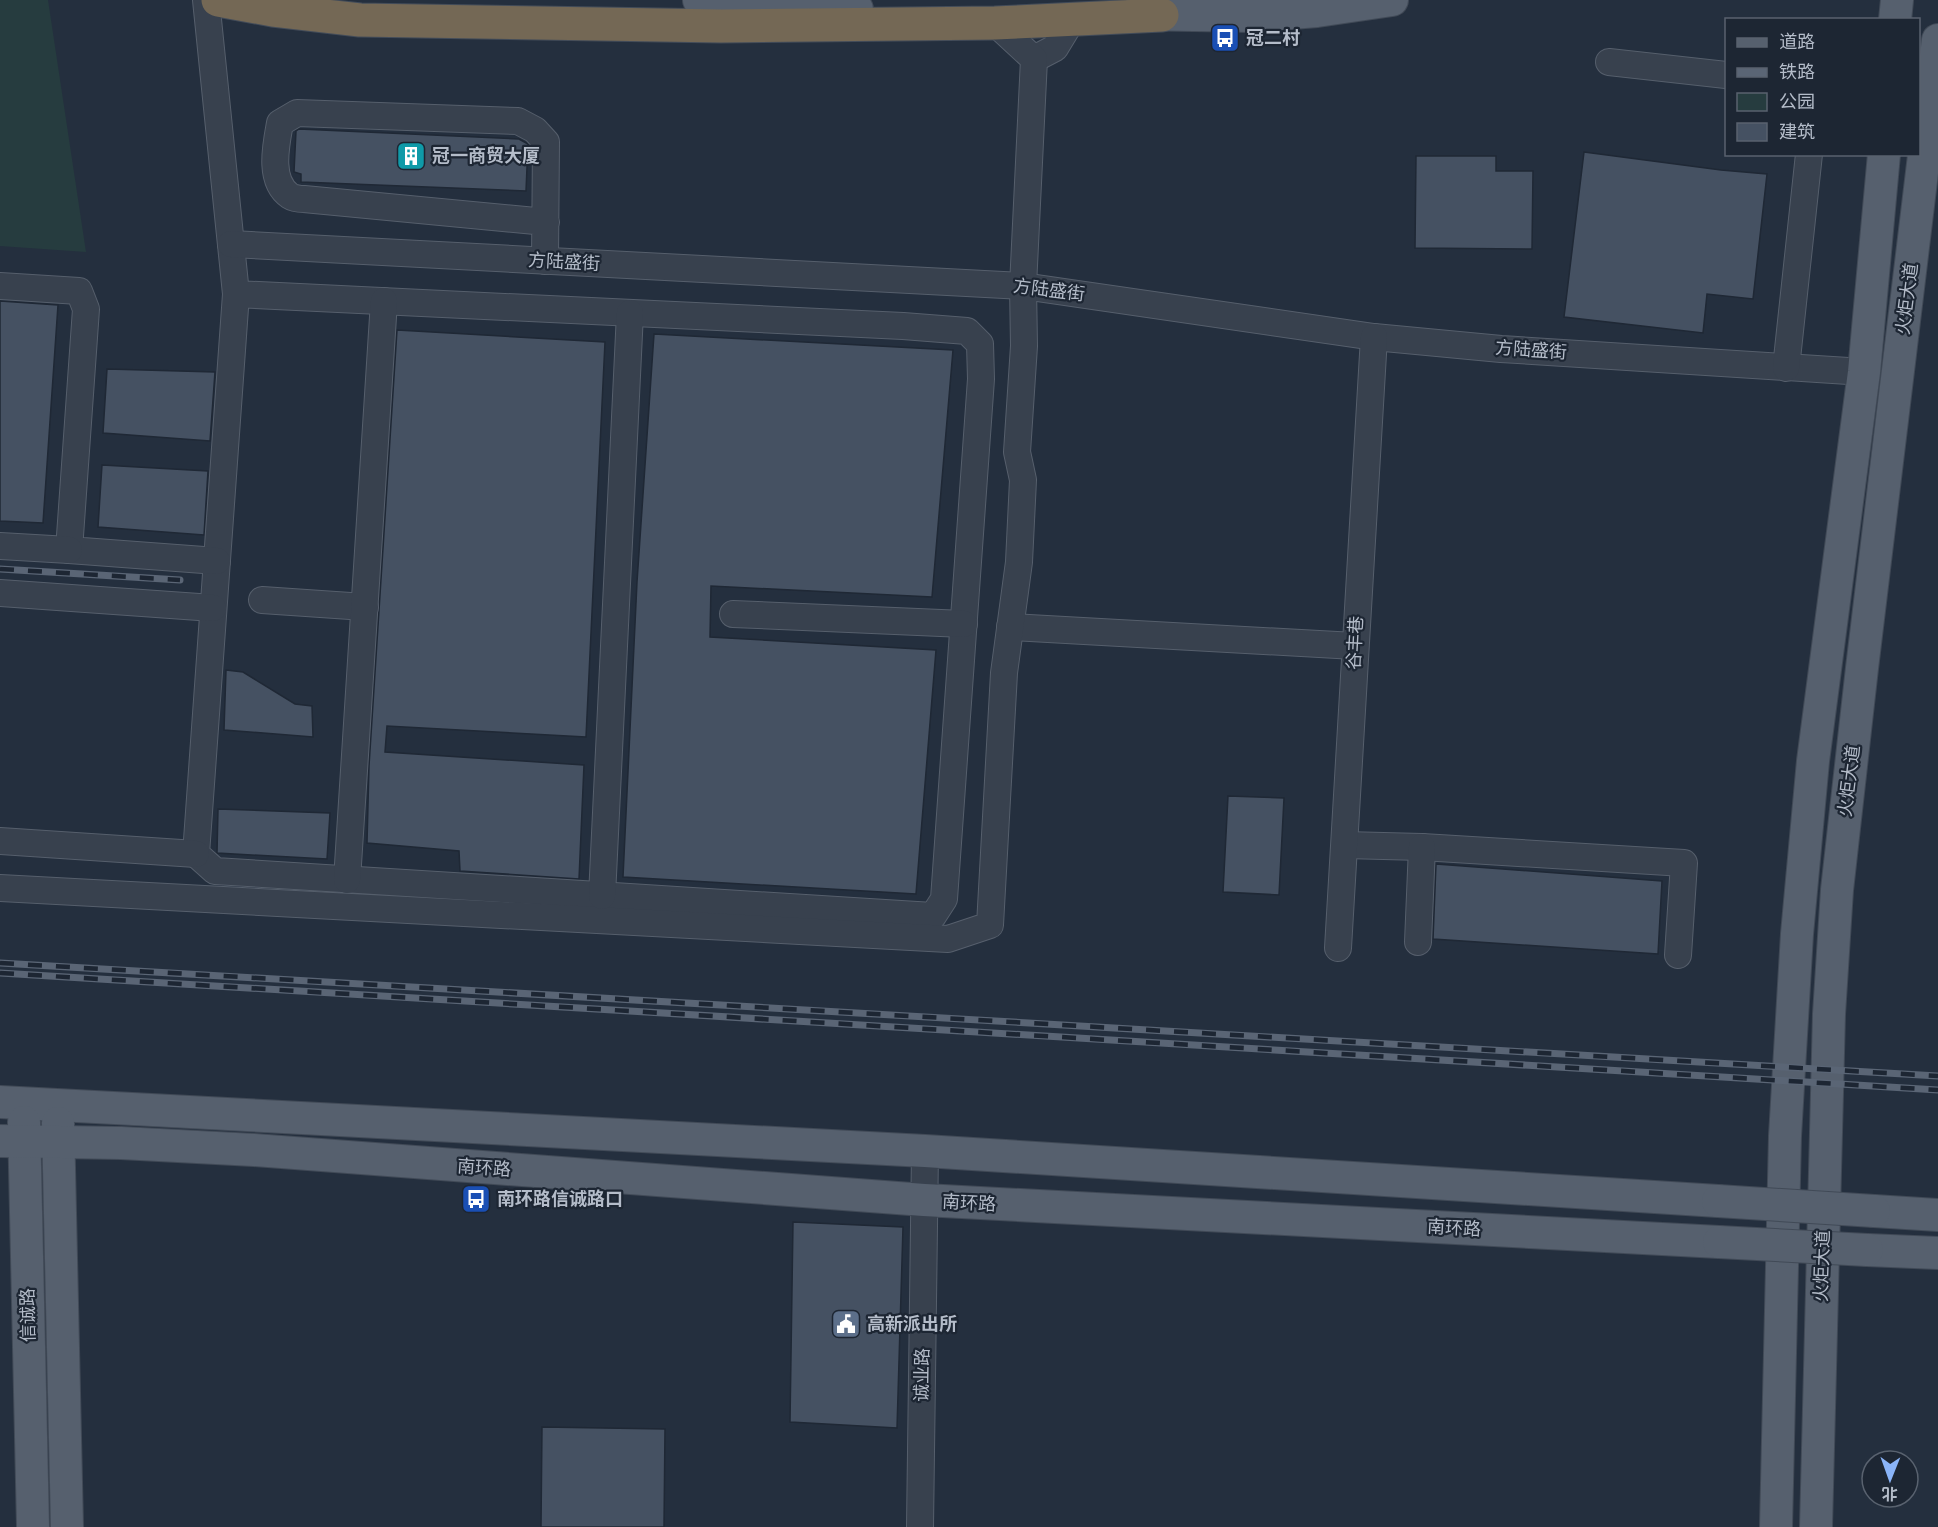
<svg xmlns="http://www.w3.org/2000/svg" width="1938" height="1527" font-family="Lato,'Noto Sans SC',sans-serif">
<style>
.green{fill:#263c3f}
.building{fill:#455162;stroke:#1f2835;stroke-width:1.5}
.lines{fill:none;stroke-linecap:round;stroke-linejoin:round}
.minor-casing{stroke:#565f6c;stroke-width:28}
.major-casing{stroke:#414a57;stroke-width:34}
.highway-casing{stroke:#434c59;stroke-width:35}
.minor{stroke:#38414e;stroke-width:26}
.major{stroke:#56606e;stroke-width:32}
.highway{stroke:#746855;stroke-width:33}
.rail-casing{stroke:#5a6575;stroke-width:7}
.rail{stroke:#1d2633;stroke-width:4.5;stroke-dasharray:14;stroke-linecap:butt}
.major-bridge-casing{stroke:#414a57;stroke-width:34;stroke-linecap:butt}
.major-bridge{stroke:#56606e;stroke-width:32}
.labels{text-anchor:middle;stroke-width:4.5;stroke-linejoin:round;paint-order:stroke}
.poi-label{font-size:18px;font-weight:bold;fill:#b4bcc9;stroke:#1d2633;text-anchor:start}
.street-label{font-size:18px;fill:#b4bcc9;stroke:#1d2633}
</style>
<rect width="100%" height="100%" fill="#242f3e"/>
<path class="green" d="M 0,0 L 48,0 L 86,252 L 0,246 Z"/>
<g class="building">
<path d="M 299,129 L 519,139 L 528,144 L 526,191 L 301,182 L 301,174 L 294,172 L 296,131 Z"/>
<path d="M 1584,152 L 1721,170 L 1767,174 L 1753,299 L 1707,294 L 1703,333 L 1564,317 Z"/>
<path d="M 1416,156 L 1496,156 L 1496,171 L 1533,171 L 1532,249 L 1415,248 Z"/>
<path d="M 0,301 L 58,305 L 43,523 L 0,521 Z"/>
<path d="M 397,330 L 605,342 L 586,737 L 387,726 L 385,752 L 584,765 L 579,879 L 460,871 L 459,851 L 367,843 L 369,766 Z"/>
<path d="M 654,334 L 953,350 L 932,597 L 711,586 L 710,637 L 936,650 L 916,894 L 623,877 L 637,582 Z"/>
<path d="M 107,369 L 215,372 L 210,441 L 103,433 Z"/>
<path d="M 102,465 L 208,471 L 204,535 L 98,527 Z"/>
<path d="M 226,670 L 243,672 L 295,704 L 312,706 L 313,737 L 224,730 Z"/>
<path d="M 1228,796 L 1284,798 L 1279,895 L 1223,892 Z"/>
<path d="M 218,809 L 330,813 L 327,859 L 217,853 Z"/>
<path d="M 1436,864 L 1662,881 L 1658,954 L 1433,939 Z"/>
<path d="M 793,1222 L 903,1227 L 897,1428 L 790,1422 Z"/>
<path d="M 542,1427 L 665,1429 L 664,1527 L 541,1527 Z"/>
</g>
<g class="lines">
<g class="minor-casing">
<g id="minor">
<path d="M 206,0 L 236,294 L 196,854 L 215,871 L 933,916 L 944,899 L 981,379 L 980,344 L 967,331 L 903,326 L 236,294"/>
<path d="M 1034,59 L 1055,48 L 1072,20"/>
<path d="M 1609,62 L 1726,75"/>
<path d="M 231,244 L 1023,286 L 1374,337 L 1501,349 L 1864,372"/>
<path d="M 545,261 L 546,142 L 535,130 L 518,121 L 297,113 L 280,123 C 276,145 268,181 290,196 C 293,198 300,199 304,199 L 546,222"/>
<path d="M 0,286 L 79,291 L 86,309 L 69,550 L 217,561"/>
<path d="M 1786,368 L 1809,154"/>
<path d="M 0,546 L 69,550"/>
<path d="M 0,593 L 213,608"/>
<path d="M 262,600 L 365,607"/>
<path d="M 733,614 L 964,624"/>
<path d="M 1010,627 L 1355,646"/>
<path d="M 0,841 L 196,854"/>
<path d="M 1345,845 L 1422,847 L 1684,863 L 1678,955"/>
<path d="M 347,880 L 384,301"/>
<path d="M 0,888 L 948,939 L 990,925 L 1004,673 L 1019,562 L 1023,480 L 1017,452 L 1024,346 L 1023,286 L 1034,59 L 995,23"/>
<path d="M 602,896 L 630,313"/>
<path d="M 1418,942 L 1422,847"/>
<path d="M 1338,948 L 1374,337"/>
<path d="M 920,1527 L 925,1151"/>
</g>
</g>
<g class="major-casing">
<g id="major">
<path d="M 699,0 L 762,8 L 857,9"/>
<path d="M 1135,14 L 1252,16 L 1317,11 L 1392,0"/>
<path d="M 1895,20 L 1897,0"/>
<path d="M 0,1102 L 925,1151 L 1718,1201"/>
<path d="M 24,1122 L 33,1527"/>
<path d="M 58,1123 L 67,1527"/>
<path d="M 0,1141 L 121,1143 L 254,1150 L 924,1200 L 1719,1242"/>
<path d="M 1874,1211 L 1938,1215"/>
<path d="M 1867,1250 L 1938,1253"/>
<path d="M 1776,1527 L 1785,1136 L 1797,934 L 1813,761 L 1864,372 L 1884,154"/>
<path d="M 1816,1527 L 1829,1014 L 1837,890 L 1862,668 L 1938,40"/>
</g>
</g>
<g class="highway-casing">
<path id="highway" d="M 218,0 L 273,10 L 360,20 L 721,26 L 995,23 L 1162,15"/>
</g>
<use href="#minor" class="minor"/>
<use href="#major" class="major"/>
<use href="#highway" class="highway"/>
<g class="rail-casing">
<g id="rail">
<path d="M 0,569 L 180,580"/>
<path d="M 0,963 L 1938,1076"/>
<path d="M 0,973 L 1938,1090"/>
</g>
</g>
<use href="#rail" class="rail"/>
<g class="major-bridge-casing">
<g id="major-bridge">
<path d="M 1718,1201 L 1874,1211"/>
<path d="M 1719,1242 L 1867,1250"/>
</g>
</g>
<use href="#major-bridge" class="major-bridge"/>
</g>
<defs>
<g id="bus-square" transform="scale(1.5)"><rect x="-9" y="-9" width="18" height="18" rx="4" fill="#1a4fb4" stroke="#1d2633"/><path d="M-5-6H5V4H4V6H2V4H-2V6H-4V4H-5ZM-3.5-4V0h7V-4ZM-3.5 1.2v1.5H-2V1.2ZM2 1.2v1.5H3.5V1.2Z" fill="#fff"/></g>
<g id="building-square" transform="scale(1.5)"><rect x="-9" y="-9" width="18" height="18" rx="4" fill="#0f9aa8" stroke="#1d2633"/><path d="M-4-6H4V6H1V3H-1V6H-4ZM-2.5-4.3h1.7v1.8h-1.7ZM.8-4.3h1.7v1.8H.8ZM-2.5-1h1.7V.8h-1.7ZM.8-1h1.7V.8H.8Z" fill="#fff"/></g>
<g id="civic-square" transform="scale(1.5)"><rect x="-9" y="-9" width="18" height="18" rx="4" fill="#5c6f8a" stroke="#1d2633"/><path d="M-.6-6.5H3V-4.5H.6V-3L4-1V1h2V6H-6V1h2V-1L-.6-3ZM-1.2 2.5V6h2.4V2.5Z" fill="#fff"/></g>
</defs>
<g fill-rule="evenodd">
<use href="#bus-square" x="1225" y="38"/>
<use href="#building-square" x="411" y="156"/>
<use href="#bus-square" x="476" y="1199"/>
<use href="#civic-square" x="846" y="1324"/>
</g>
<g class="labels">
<g class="poi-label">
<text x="1246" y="44">冠二村</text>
<text x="432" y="162">冠一商贸大厦</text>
<text x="497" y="1205">南环路信诚路口</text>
<text x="867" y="1330">高新派出所</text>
</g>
<g class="street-label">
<text transform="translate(564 262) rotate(3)" y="6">方陆盛街</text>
<text transform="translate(1049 290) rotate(7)" y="6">方陆盛街</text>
<text transform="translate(1907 299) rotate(-83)" y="6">火炬大道</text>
<text transform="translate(1531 350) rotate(4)" y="6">方陆盛街</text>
<text transform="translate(1355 643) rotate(-87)" y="6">谷丰巷</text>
<text transform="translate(1849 781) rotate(-83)" y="6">火炬大道</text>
<text transform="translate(484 1168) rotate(4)" y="6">南环路</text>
<text transform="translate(969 1203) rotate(3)" y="6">南环路</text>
<text transform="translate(1454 1228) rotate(3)" y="6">南环路</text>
<text transform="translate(1822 1266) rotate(-88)" y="6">火炬大道</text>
<text transform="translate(28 1315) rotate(-91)" y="6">信诚路</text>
<text transform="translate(922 1375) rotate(-89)" y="6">诚业路</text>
</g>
</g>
<rect x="1725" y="18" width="195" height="138" fill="#1d2633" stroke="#59626f" stroke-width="1.5"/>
<rect x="1737" y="38" width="30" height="9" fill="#56606e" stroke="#59626f" stroke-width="1.5"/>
<text x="1779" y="48" font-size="18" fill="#b4bcc9">道路</text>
<rect x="1737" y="68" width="30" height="9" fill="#5a6575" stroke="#59626f" stroke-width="1.5"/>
<text x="1779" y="78" font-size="18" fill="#b4bcc9">铁路</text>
<rect x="1737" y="93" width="30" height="18" fill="#263c3f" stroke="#59626f" stroke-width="1.5"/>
<text x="1779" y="108" font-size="18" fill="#b4bcc9">公园</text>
<rect x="1737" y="123" width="30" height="18" fill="#455162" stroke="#59626f" stroke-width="1.5"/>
<text x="1779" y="138" font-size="18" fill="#b4bcc9">建筑</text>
<g transform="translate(1890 1479) rotate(181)"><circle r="28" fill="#1d2633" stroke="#59626f" stroke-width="1.5"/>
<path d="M0-4.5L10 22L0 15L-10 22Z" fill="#8ab4f8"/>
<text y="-9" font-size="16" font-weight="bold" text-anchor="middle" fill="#b4bcc9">北</text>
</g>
</svg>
